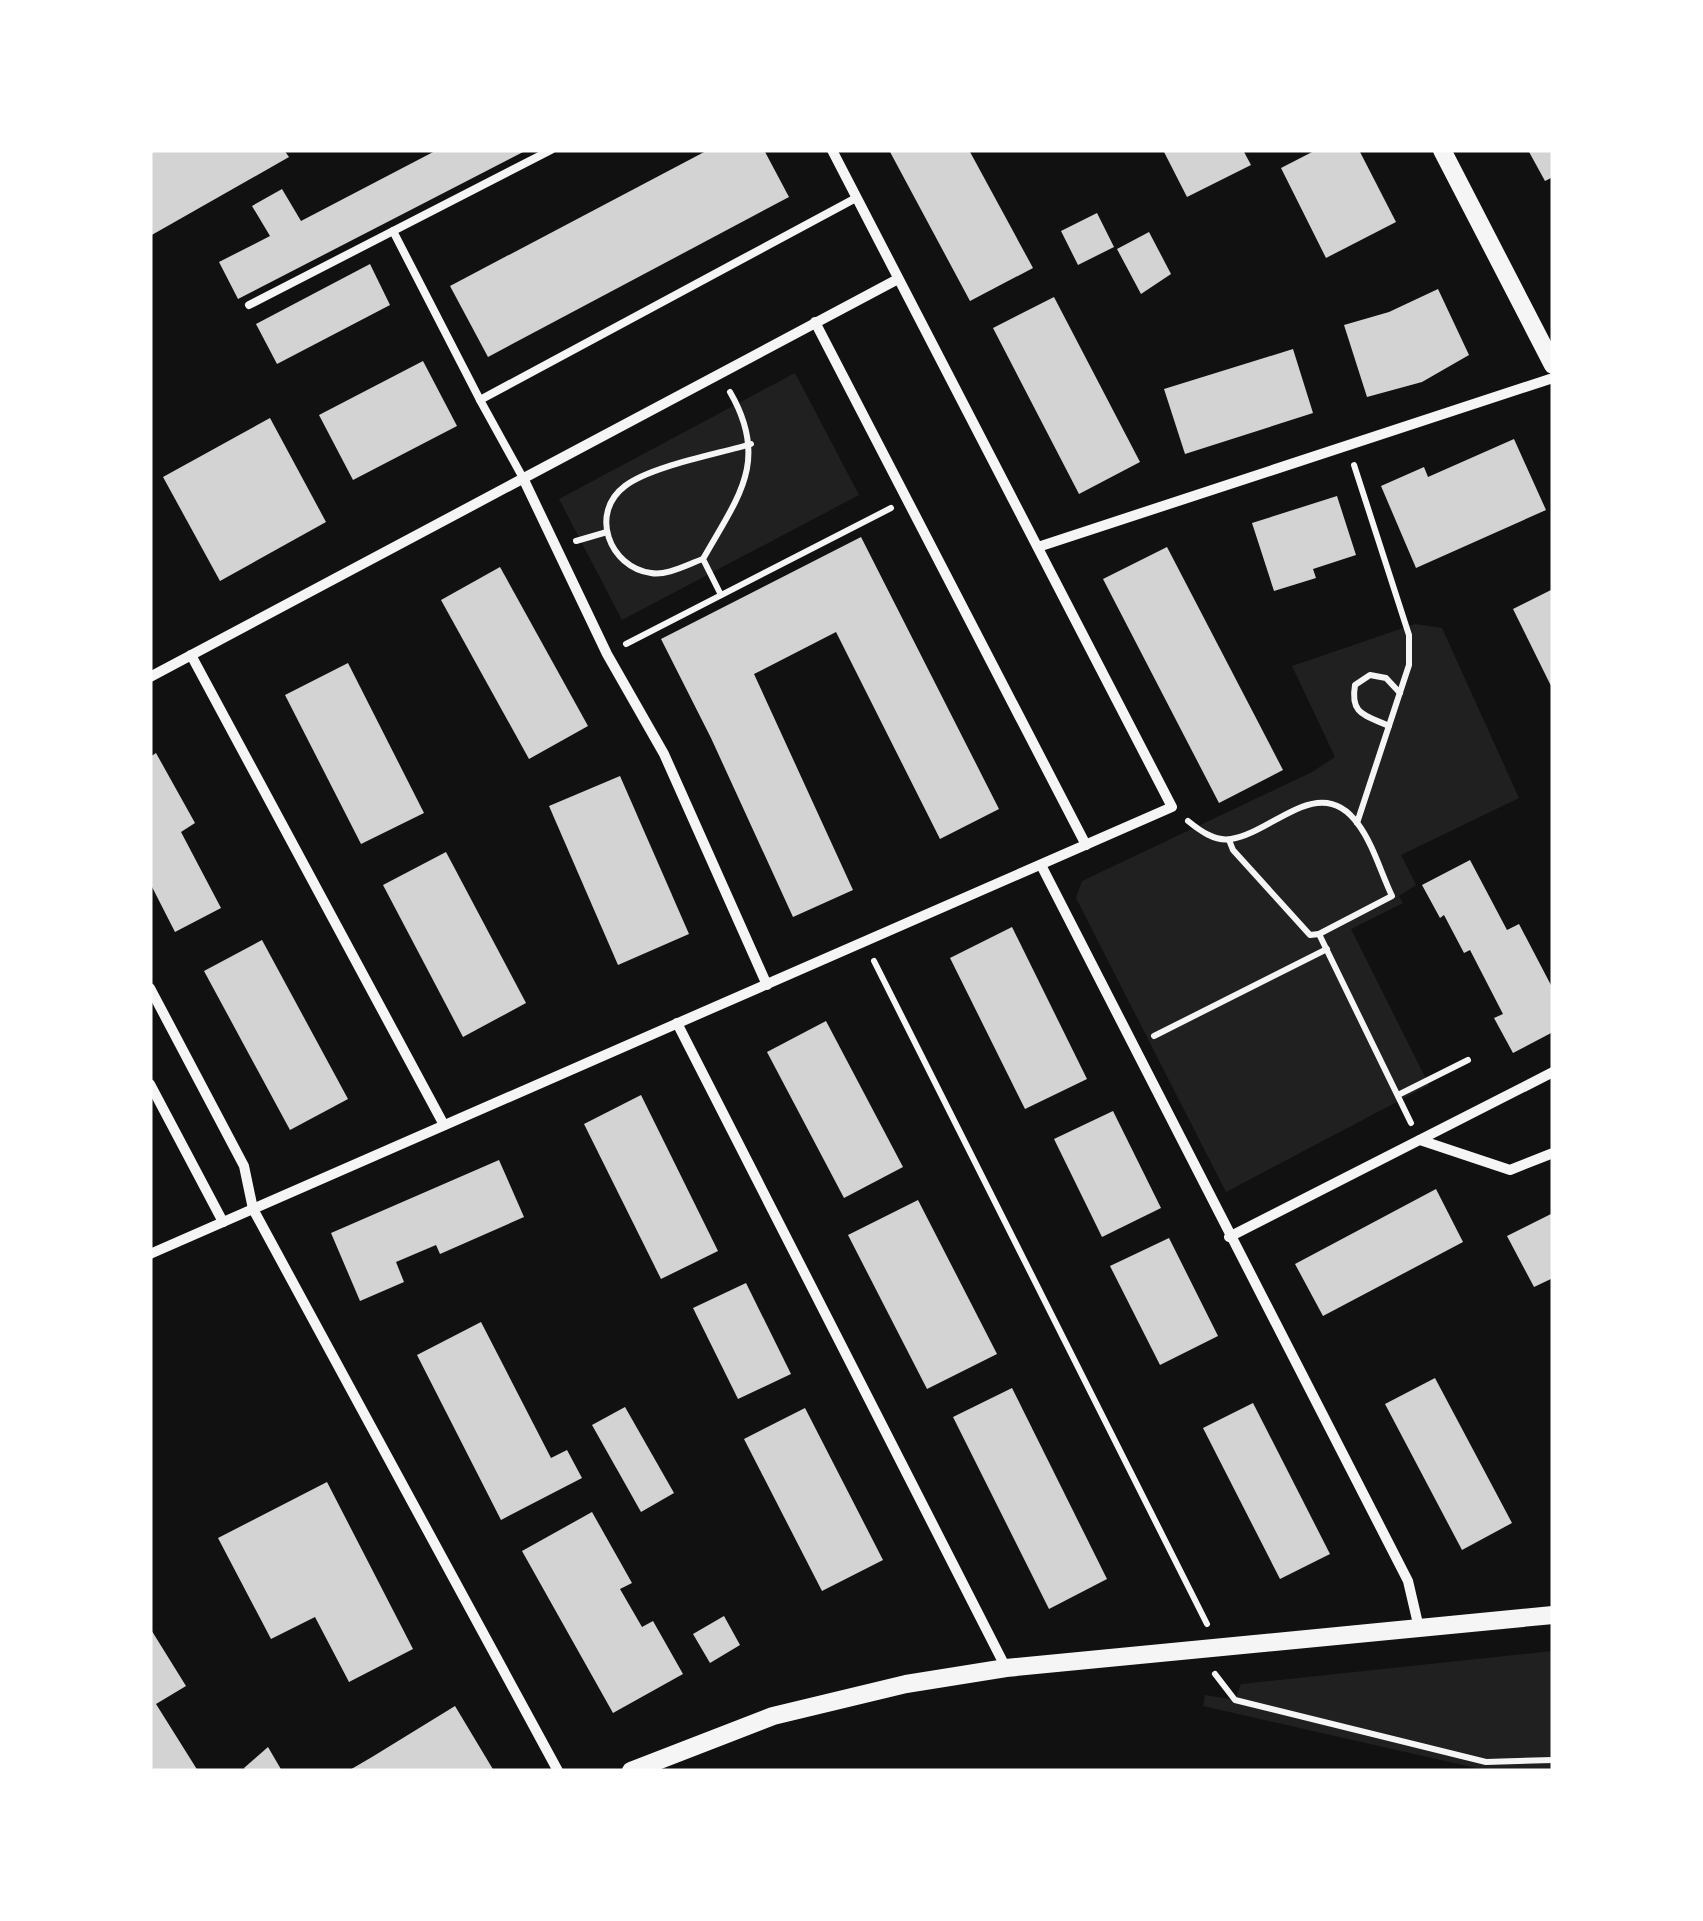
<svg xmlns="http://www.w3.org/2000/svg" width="1703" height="1921" font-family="Karla,sans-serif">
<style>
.green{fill:#202020}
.building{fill:#d3d3d3}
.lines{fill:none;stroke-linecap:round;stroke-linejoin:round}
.path{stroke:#f5f5f5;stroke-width:6}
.service{stroke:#f5f5f5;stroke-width:8}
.minor{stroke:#f5f5f5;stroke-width:10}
.tertiary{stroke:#f5f5f5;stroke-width:18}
</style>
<rect width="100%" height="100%" fill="#111"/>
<g class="green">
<path d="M 795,373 L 859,495 L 622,620 L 559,499 Z"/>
<path d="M 1415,624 L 1442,628 L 1519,798 L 1401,855 L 1416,885 L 1399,896 L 1403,903 L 1351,929 L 1429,1085 L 1226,1192 L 1076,898 L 1082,881 L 1312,772 L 1335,757 L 1292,666 Z"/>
<path d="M 1553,1651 L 1553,1771 L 1489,1771 L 1203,1706 L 1205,1695 L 1235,1700 L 1241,1684 Z"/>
</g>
<g class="building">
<path d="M 155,150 L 284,150 L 289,157 L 150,236 L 150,153 Z"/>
<path d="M 437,150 L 527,150 L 238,299 L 219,262 L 270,236 L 252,206 L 282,189 L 301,221 Z"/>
<path d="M 708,150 L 764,150 L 789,197 L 488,357 L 450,286 Z"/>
<path d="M 889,150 L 969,150 L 1033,268 L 970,301 Z"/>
<path d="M 1163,150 L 1243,150 L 1251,165 L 1187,197 Z"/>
<path d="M 1316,150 L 1359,150 L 1396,222 L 1326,258 L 1281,168 Z"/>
<path d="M 1528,150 L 1553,150 L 1553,177 L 1545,181 Z"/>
<path d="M 1097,213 L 1114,247 L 1078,265 L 1061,231 Z"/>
<path d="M 1149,232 L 1171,274 L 1141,294 L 1117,249 Z"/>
<path d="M 370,264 L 390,305 L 277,364 L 256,324 Z"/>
<path d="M 1438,289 L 1469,355 L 1422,382 L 1367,397 L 1344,325 L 1389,312 Z"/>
<path d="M 1054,297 L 1140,462 L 1079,494 L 993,328 Z"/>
<path d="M 1293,349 L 1313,413 L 1185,454 L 1164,389 Z"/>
<path d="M 423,361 L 457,426 L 353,480 L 319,415 Z"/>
<path d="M 270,418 L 326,522 L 220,581 L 163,477 Z"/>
<path d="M 1514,439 L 1546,510 L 1416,568 L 1381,486 L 1424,467 L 1428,477 Z"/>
<path d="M 1337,496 L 1356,555 L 1313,569 L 1316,578 L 1274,591 L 1252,523 Z"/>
<path d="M 861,537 L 999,809 L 940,839 L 836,632 L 754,674 L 853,890 L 793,917 L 711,738 L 661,639 Z"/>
<path d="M 1167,547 L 1283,770 L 1219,803 L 1103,579 Z"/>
<path d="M 500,567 L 588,726 L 529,759 L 441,600 Z"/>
<path d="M 1553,589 L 1553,690 L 1513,609 Z"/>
<path d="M 348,663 L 424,813 L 361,844 L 285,695 Z"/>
<path d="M 156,753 L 195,823 L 181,832 L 221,908 L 175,932 L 150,883 L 150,757 Z"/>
<path d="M 620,776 L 689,934 L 618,965 L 549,806 Z"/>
<path d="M 446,852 L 526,1003 L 463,1037 L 383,885 Z"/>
<path d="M 1470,860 L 1507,930 L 1519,924 L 1553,989 L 1553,1032 L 1513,1053 L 1494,1018 L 1503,1014 L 1470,950 L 1464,953 L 1444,915 L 1440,918 L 1422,885 Z"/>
<path d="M 1012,927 L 1087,1079 L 1025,1109 L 950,958 Z"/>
<path d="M 262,940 L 348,1099 L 290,1130 L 204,971 Z"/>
<path d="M 826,1021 L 903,1167 L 844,1198 L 767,1052 Z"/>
<path d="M 641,1095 L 718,1251 L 661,1279 L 584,1124 Z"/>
<path d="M 1113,1111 L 1161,1208 L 1102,1237 L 1054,1139 Z"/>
<path d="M 499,1160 L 524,1217 L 440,1254 L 436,1245 L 396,1262 L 404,1282 L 360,1301 L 331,1233 Z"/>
<path d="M 1436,1189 L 1463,1242 L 1323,1316 L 1295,1264 Z"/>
<path d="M 918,1200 L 997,1354 L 927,1389 L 848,1235 Z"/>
<path d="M 1553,1213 L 1553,1278 L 1534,1287 L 1507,1236 Z"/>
<path d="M 1169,1238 L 1218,1336 L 1160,1365 L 1110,1266 Z"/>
<path d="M 746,1283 L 791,1374 L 738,1399 L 693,1308 Z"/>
<path d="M 481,1322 L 551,1458 L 567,1450 L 582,1478 L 501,1520 L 417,1355 Z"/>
<path d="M 1435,1378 L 1512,1523 L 1462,1550 L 1385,1404 Z"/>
<path d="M 1012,1388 L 1107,1579 L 1049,1609 L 953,1417 Z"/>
<path d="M 1253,1403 L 1330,1554 L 1280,1579 L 1203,1428 Z"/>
<path d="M 625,1407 L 674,1493 L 641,1512 L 592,1425 Z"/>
<path d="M 805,1408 L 883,1560 L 822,1591 L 744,1439 Z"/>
<path d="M 327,1482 L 413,1649 L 349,1682 L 315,1617 L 271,1639 L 218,1538 Z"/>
<path d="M 592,1512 L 632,1583 L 620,1589 L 642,1627 L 653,1621 L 683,1674 L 613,1713 L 522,1551 Z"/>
<path d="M 724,1616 L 740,1645 L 710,1663 L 693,1634 Z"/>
<path d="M 150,1628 L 186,1686 L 156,1704 L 198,1771 L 150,1771 Z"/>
<path d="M 455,1706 L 494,1771 L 348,1771 L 372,1757 Z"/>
<path d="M 268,1747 L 282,1771 L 246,1771 L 244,1768 Z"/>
</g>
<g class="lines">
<g class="path">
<path d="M 1354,465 L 1409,635 L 1409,665 L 1357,823"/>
<path d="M 576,541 L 607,532"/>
<path d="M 703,559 C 688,564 667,576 651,573 C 609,567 589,513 625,486 C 651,466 718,454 751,444"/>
<path d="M 721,595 L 703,559 C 738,497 770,461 730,392"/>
<path d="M 626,644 L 891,508"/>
<path d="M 1389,726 C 1365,715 1350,715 1355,685 L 1370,675 L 1386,678 L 1400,693"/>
<path d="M 1188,821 C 1199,830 1215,842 1231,839 C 1273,833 1320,771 1358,824 C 1373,844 1381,873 1392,896 L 1319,934 L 1411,1123"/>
<path d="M 1229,840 L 1233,850 L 1310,935 L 1319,934"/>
<path d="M 874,961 L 1207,1624"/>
<path d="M 1154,1036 L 1327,949"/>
<path d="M 1398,1095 L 1468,1060"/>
<path d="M 1215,1674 L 1235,1700 L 1486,1762 L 1553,1760"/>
</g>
<g class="service">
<path d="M 393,231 L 480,400"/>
<path d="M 249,305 L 551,150"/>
<path d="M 523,478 L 480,400 L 856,198"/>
</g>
<g class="minor">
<path d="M 815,322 L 1086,845"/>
<path d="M 523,478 L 607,654 L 664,754 L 767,985"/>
<path d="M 1038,547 L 1553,378"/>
<path d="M 191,655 L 444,1125"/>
<path d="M 150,677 L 898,279"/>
<path d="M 1041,865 L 1408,1581 L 1419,1628"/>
<path d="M 150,988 L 244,1166 L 253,1209 L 558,1771"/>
<path d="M 677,1023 L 1006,1668"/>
<path d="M 150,1084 L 223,1222"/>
<path d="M 1420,1140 L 1510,1170 L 1553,1153"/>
<path d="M 1229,1237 L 1553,1072"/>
<path d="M 150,1254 L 1172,807 L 832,150"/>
</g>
<g class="tertiary">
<path d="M 1442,150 L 1553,365"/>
<path d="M 631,1771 L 773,1716 L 906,1684 L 1006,1668 L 1553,1615"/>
</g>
</g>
<rect width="1703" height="1921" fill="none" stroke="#ffffff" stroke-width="305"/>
</svg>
